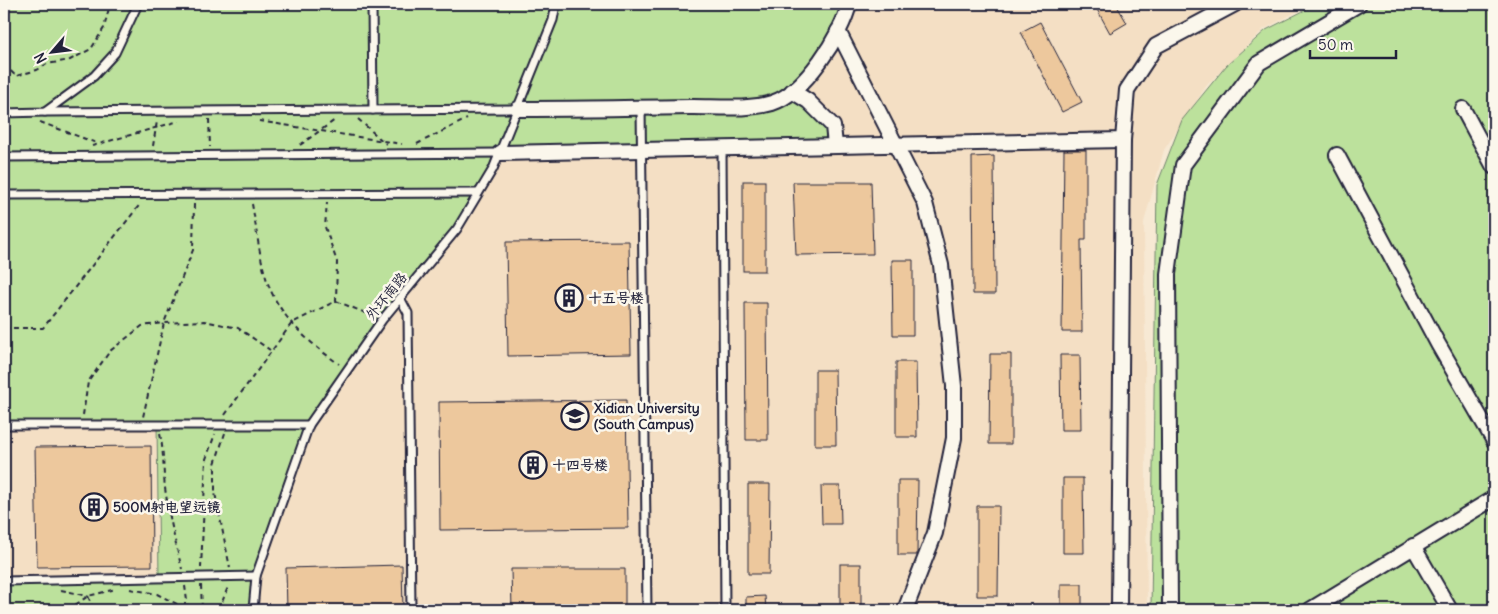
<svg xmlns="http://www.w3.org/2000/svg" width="1498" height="614" font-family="Delius,'LXGW WenKai TC',sans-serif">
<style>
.built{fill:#f4dfc4}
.green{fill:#bce19c;stroke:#6f826c}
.building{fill:#edc89d;stroke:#22223b}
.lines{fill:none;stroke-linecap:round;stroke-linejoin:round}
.service-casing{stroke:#22223b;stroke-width:11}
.minor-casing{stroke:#22223b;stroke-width:18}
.path{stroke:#22223b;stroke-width:2;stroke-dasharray:5 4;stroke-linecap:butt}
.service{stroke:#fbf7ec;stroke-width:7}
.minor{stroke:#fbf7ec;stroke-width:14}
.labels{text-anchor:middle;stroke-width:5;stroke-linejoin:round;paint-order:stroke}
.street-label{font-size:14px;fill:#22223b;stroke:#fbf7ec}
.poi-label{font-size:14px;font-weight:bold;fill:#22223b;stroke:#fbf7ec;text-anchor:start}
</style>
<rect width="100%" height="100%" fill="#f7e9d4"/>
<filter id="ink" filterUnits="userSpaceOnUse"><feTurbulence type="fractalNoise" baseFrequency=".02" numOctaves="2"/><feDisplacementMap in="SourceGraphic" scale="10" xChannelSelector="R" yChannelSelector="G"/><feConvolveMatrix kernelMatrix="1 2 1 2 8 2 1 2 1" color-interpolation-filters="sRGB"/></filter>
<g filter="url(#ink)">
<path class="built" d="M 4,4 L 1312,4 L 1264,29 L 1207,85 L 1164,150 L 1144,222 L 1147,610 L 4,610 Z"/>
<g class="green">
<path d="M 4,4 L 849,4 L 798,86 L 825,117 L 835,145 L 500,153 L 478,193 L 309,425 L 256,576 L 253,610 L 4,610 L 4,581 L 159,578 L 157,425 L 4,425 Z"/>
<path d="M 1317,4 L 1494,4 L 1494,610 L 1151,610 L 1157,185 L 1182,120 L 1226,66 L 1266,30 Z"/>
</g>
<g class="building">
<path d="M 1094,4 L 1116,4 L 1127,23 L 1110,33 Z"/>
<path d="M 1040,22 L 1082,102 L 1062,112 L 1021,32 Z"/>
<path d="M 1064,150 L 1086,150 L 1086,240 L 1081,240 L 1082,332 L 1062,332 Z"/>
<path d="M 994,156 L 995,294 L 973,294 L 972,157 Z"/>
<rect x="743" y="181" width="22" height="90"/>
<path d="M 793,182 L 871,182 L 873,254 L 796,255 Z"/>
<path d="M 629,241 L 631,354 L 508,356 L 506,242 Z"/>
<path d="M 892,260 L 913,260 L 913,335 L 893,335 Z"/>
<path d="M 745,303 L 767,303 L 768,440 L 746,440 Z"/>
<path d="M 990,354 L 1011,354 L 1011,444 L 989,444 Z"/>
<path d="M 1060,355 L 1080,355 L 1081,430 L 1061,430 Z"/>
<path d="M 896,362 L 916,362 L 917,437 L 896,437 Z"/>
<path d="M 815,370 L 835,370 L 836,445 L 815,445 Z"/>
<path d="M 626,400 L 628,528 L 440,530 L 439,402 Z"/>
<path d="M 151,446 L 152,566 L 37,567 L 35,447 Z"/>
<path d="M 1063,478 L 1083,478 L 1084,553 L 1063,553 Z"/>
<path d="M 898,480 L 918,480 L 917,555 L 898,555 Z"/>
<path d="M 748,484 L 770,484 L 769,574 L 748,574 Z"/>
<path d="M 821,486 L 840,486 L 841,524 L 822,524 Z"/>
<path d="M 977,506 L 999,506 L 998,596 L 977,596 Z"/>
<rect x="840" y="564" width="21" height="46"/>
<path d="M 402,565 L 403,610 L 287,610 L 286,568 Z"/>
<path d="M 511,569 L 625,569 L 625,610 L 512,610 Z"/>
<rect x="1061" y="584" width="21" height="26"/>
<path d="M 765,596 L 766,610 L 746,610 L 746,597 Z"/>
</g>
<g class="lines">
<g class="service-casing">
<g id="service">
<path d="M 372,4 L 373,110"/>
<path d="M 641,108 L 647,610"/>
<path d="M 45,112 L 518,109"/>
<path d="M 4,113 L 45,112 L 94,76 L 115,53 L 138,4"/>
<path d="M 722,149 L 725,610"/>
<path d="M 4,157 L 500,153"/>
<path d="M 4,195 L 478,193"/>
<path d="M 400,298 L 408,313 L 411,610"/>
<path d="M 4,425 L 309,425"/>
<path d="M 4,581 L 256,576"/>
<path d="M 253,610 L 256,576 L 309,425 L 382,320 L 457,229 L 493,169 L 553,20 L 556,4"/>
</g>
</g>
<g class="minor-casing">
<g id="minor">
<path d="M 838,31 L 925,203 L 941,265 L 954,386 L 954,438 L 935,533 L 905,610"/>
<path d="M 792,91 L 808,101 L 833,126 L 835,145"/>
<path d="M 518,109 C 576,109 634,108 693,107 C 718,107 748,110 772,103 C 804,93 842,35 849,4"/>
<path d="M 1463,109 L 1494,167"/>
<path d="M 500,153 L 1123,140 L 1127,90 L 1156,46 L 1235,4"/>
<path d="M 1337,155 L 1438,344 L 1494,441"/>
<path d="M 1413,546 L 1450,610"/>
<path d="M 1119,610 L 1123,140"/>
<path d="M 1170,610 L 1168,274 L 1183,165 L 1259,63 L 1359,4"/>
<path d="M 1310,610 L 1494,498"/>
</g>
</g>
<g class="path">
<path d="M 4,65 L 16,76 L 37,70 L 47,64 L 70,60 L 91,49 L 104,28 L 110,4"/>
<path d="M 209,119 L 210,147"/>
<path d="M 358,119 L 386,144"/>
<path d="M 259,121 L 402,144"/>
<path d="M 40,122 L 99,144"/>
<path d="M 417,144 L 467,119"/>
<path d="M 300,145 L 335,120"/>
<path d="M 92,146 L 179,121"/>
<path d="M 153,146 L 157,121"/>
<path d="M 194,204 L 193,250 L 164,323 L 204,321 L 238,328 L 270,350"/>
<path d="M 252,204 C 257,230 260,267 271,291 C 285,322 312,345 339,364"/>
<path d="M 336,301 L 373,316"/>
<path d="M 4,328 L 43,328 L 141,203"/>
<path d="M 83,415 L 88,382 L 110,351 L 142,326 L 164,323 L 143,417"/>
<path d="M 225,415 L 292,323 L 336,301 L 337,262 L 325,227 L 327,203"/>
<path d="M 225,433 L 215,464 L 215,493 L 230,568"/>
<path d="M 160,434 C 164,452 163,470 165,488 C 169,516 175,542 182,569"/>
<path d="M 201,568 L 206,459 L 215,434"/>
<path d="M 201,585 L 202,610"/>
<path d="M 185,586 L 188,608"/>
<path d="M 130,589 L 157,594 L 189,610"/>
<path d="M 61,590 L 88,596"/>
<path d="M 88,596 L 94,610"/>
<path d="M 68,610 L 88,596 L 116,589"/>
<path d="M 219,610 L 228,587"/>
</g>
<use href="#service" class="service"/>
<use href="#minor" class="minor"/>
</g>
</g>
<defs>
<g id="building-ring" transform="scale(1.4375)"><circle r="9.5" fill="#fbf7ec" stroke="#22223b" stroke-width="1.5"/><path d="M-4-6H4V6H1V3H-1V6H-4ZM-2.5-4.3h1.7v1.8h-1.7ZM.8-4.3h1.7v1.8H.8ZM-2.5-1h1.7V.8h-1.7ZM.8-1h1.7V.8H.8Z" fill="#22223b"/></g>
<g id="university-ring" transform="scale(1.4375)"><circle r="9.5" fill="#fbf7ec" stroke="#22223b" stroke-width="1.5"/><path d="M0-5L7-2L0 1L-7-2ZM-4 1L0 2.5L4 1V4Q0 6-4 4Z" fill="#22223b"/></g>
</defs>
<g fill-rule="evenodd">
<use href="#building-ring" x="569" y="298"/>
<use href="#university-ring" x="575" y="416"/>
<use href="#building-ring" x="533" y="465"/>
<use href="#building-ring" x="94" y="507"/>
</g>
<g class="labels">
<g class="street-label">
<text transform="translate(386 296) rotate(-51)" y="5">外环南路</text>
</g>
<g class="poi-label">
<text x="588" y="303">十五号楼</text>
<text x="594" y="413">Xidian University<tspan x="594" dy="16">(South Campus)</tspan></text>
<text x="552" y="470">十四号楼</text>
<text x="113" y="512">500M射电望远镜</text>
</g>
</g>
<rect width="1498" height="614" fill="none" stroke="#fbf7ec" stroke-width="20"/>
<rect x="10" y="10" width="1478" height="594" fill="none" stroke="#22223b" stroke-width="2" filter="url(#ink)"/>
<g transform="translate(52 52) rotate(242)" stroke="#fbf7ec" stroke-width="4" paint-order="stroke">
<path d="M0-4L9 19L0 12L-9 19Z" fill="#22223b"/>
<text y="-8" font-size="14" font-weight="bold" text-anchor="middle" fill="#22223b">N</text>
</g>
<path d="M1310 50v8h86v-8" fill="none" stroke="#22223b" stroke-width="2.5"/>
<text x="1318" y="50" font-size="15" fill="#22223b" stroke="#fbf7ec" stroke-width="4" paint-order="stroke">50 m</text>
</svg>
